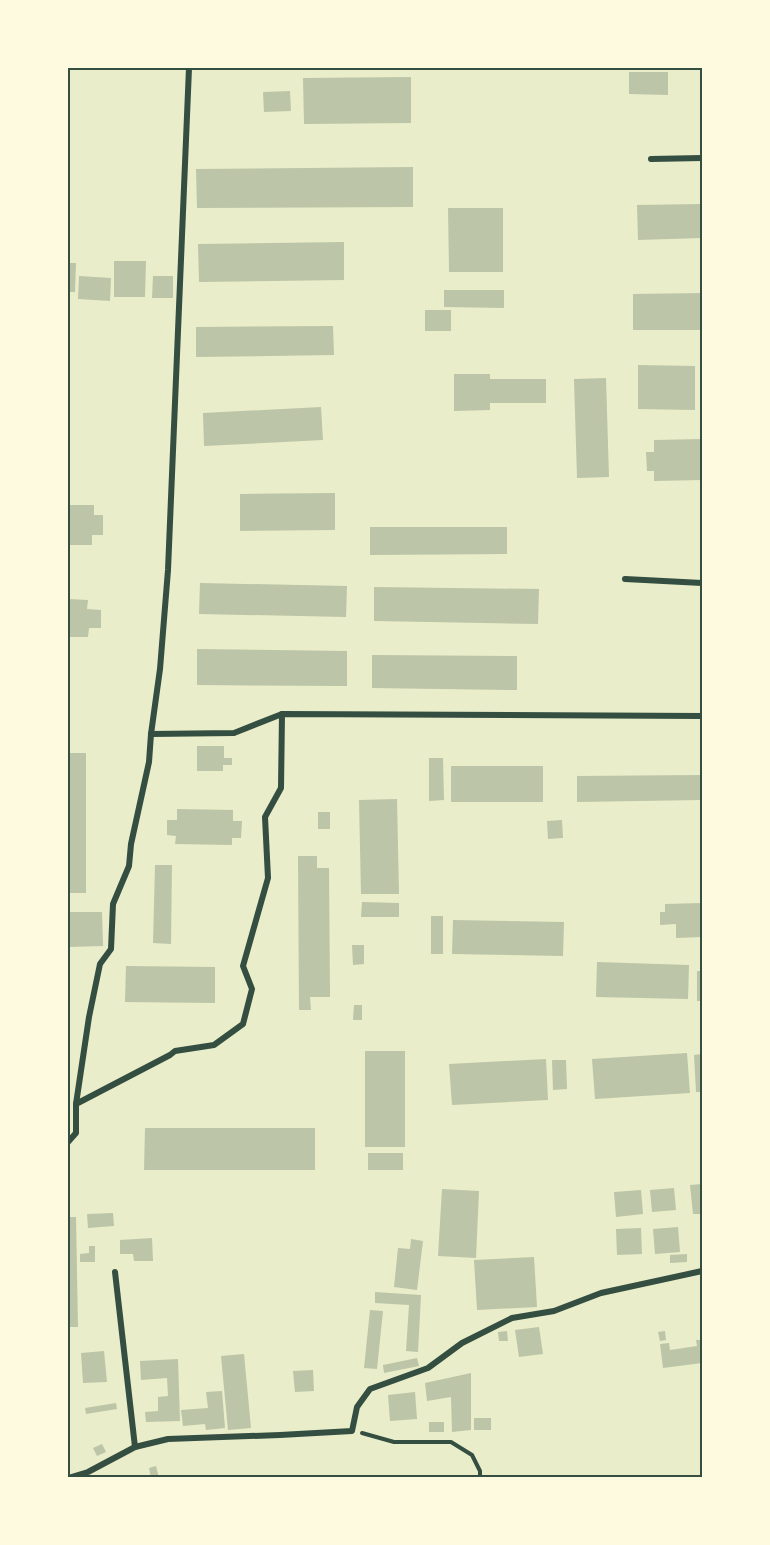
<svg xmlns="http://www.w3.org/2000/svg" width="770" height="1545" font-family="'Alegreya Sans',sans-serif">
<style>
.building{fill:#bcc5a7}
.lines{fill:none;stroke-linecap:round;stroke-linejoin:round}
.path{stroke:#344e41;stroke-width:4}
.minor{stroke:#344e41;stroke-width:6}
.neatline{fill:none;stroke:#344e41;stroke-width:2}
</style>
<rect width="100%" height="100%" fill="#e9edc9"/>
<g class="building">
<path d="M 629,72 L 668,72 L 668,95 L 629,94 Z"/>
<path d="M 411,77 L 411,123 L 304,124 L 303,78 Z"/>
<path d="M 290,91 L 291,111 L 264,112 L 263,92 Z"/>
<path d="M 413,167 L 413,207 L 197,208 L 196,169 Z"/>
<path d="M 702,204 L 702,238 L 638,240 L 637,205 Z"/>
<path d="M 448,208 L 503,208 L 503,272 L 449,272 Z"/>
<path d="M 344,242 L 344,280 L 199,282 L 198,244 Z"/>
<path d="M 114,261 L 146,261 L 145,297 L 114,297 Z"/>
<path d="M 68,263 L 76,263 L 75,292 L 68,292 Z"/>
<path d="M 79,276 L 111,278 L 110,301 L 78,299 Z"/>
<path d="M 153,276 L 173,276 L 173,298 L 152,298 Z"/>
<path d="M 444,290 L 504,290 L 504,308 L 444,307 Z"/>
<path d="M 702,293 L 702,330 L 633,330 L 633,294 Z"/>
<rect x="425" y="310" width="26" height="21"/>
<path d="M 333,326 L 334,355 L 196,357 L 196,327 Z"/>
<path d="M 638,365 L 695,366 L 695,410 L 638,409 Z"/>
<path d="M 454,374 L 490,374 L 490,379 L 546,379 L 546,403 L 490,403 L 490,410 L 454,411 Z"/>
<path d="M 606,378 L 609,477 L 577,478 L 574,379 Z"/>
<path d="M 321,407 L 323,440 L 204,446 L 203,413 Z"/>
<path d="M 702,439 L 702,480 L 654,481 L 654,471 L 647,471 L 646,452 L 654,452 L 654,440 Z"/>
<path d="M 335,493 L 335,530 L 240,531 L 240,494 Z"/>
<path d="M 68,505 L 94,505 L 94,515 L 103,515 L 103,535 L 92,535 L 92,545 L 68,545 Z"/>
<path d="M 370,527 L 507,527 L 507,554 L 370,555 Z"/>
<path d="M 200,583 L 347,586 L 346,617 L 199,614 Z"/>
<path d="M 374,587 L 539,589 L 538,624 L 374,621 Z"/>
<path d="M 68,599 L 88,600 L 87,609 L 101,610 L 101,628 L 89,628 L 88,637 L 68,637 Z"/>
<path d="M 197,649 L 347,651 L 347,686 L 197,685 Z"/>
<path d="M 372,655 L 517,656 L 517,690 L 372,688 Z"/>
<path d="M 197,746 L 224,746 L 224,758 L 232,758 L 232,765 L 223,765 L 223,771 L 197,771 Z"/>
<rect x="68" y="753" width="18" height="140"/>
<path d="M 429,758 L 443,758 L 444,800 L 429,801 Z"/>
<rect x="451" y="766" width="92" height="36"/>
<path d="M 701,775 L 701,800 L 577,802 L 577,776 Z"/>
<path d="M 397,799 L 399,894 L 361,894 L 359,800 Z"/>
<path d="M 177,809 L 233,810 L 233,821 L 242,821 L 241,838 L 232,838 L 232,845 L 175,844 L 176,836 L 167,835 L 167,820 L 177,820 Z"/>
<rect x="318" y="812" width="12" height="17"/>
<path d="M 562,820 L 563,838 L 548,839 L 547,821 Z"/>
<path d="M 298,856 L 317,856 L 317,868 L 329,868 L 330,997 L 310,997 L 311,1010 L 299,1010 Z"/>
<path d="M 155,865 L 172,865 L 171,944 L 153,943 Z"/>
<path d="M 362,902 L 399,903 L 399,917 L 361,917 Z"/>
<path d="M 702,903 L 702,937 L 676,938 L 676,924 L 660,925 L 660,912 L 665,912 L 665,904 Z"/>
<path d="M 68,912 L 102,912 L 103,946 L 68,947 Z"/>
<rect x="431" y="916" width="12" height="38"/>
<path d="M 453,920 L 564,922 L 563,956 L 452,954 Z"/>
<path d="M 352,945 L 364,945 L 364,964 L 353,965 Z"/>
<path d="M 597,962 L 689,965 L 688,999 L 596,997 Z"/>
<path d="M 126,966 L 215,967 L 215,1003 L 125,1002 Z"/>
<rect x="697" y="971" width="5" height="30"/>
<path d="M 354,1005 L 362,1005 L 362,1020 L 353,1020 Z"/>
<rect x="365" y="1051" width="40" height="96"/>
<path d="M 687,1053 L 690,1093 L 595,1099 L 592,1059 Z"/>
<path d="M 702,1054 L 702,1092 L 696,1092 L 694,1055 Z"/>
<path d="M 546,1059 L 548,1100 L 452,1105 L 449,1064 Z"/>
<path d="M 552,1060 L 566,1060 L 567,1089 L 553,1090 Z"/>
<path d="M 145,1128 L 315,1128 L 315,1170 L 144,1170 Z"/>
<rect x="368" y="1153" width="35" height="17"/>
<path d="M 702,1184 L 702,1214 L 693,1214 L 690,1185 Z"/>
<path d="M 674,1188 L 676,1210 L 652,1212 L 650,1190 Z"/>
<path d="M 442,1189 L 479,1191 L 476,1258 L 438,1256 Z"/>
<path d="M 641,1190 L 643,1214 L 616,1217 L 614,1192 Z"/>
<path d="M 113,1213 L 114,1226 L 88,1228 L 87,1214 Z"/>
<path d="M 68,1217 L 76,1217 L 78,1327 L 68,1327 Z"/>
<path d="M 678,1227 L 680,1252 L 655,1254 L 653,1229 Z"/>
<path d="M 641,1228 L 642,1254 L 617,1255 L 616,1229 Z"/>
<path d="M 152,1238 L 153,1261 L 134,1261 L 133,1254 L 120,1254 L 120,1240 Z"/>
<path d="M 411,1239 L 423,1241 L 417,1290 L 394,1287 L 398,1248 L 410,1249 Z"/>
<path d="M 89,1246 L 95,1246 L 95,1262 L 80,1262 L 80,1254 L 89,1253 Z"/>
<path d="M 687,1254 L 687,1262 L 670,1263 L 670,1255 Z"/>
<path d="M 534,1257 L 537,1307 L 477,1310 L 474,1260 Z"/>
<path d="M 375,1292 L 421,1295 L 418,1352 L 406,1351 L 409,1305 L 375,1303 Z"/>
<path d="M 370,1310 L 383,1311 L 377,1369 L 364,1368 Z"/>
<path d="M 539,1327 L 543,1354 L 519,1357 L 515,1330 Z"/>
<path d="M 507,1331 L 508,1341 L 499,1341 L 498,1332 Z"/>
<path d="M 665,1331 L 666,1340 L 660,1341 L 658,1332 Z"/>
<path d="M 696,1340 L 702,1340 L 702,1363 L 663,1368 L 660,1344 L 669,1343 L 670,1350 L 697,1346 Z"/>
<path d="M 104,1351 L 107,1382 L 83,1383 L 81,1353 Z"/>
<path d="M 244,1354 L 251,1428 L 228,1430 L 221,1356 Z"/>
<path d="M 417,1358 L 419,1366 L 384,1373 L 383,1365 Z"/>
<path d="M 178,1359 L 180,1421 L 146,1422 L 145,1412 L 158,1411 L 158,1397 L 168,1396 L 167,1378 L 141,1380 L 140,1361 Z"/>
<path d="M 313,1370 L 314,1391 L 295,1392 L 293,1371 Z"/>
<path d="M 471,1373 L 471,1430 L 452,1432 L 451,1397 L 427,1401 L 425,1383 Z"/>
<path d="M 222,1391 L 225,1428 L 206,1430 L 205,1424 L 183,1426 L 181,1410 L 208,1408 L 206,1392 Z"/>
<path d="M 415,1392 L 417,1419 L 390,1421 L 388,1395 Z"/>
<path d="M 116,1403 L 117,1409 L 86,1414 L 85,1408 Z"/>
<rect x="474" y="1418" width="17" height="12"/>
<rect x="429" y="1422" width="15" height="10"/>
<path d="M 102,1444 L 106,1452 L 97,1456 L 93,1448 Z"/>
<path d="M 156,1466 L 159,1478 L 151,1478 L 149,1468 Z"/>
</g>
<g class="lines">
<path class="path" d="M 362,1433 L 394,1442 L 451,1442 L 472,1455 L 480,1471 L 480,1478"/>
<g class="minor">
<path d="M 651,159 L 702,158"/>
<path d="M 625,579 L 702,583"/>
<path d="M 151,734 L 234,733 L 282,714 L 702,716"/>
<path d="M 76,1104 L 89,1017 L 100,964 L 111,949 L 113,904 L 129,866 L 131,844 L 149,762 L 151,734 L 160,669 L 168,570 L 189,68"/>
<path d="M 68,1142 L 76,1133 L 76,1104 L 170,1055 L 175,1051 L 214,1045 L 243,1024 L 252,989 L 243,966 L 268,878 L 265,817 L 281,788 L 282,714"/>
<path d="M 115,1272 L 135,1447"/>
<path d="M 68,1478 L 88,1472 L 135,1447 L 168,1439 L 280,1435 L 352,1431 L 357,1407 L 370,1389 L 428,1368 L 462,1343 L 512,1318 L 554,1311 L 601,1293 L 702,1271"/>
</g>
</g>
<rect width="770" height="1545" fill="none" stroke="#fefae0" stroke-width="138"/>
<rect x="69" y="69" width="632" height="1407" class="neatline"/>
</svg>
